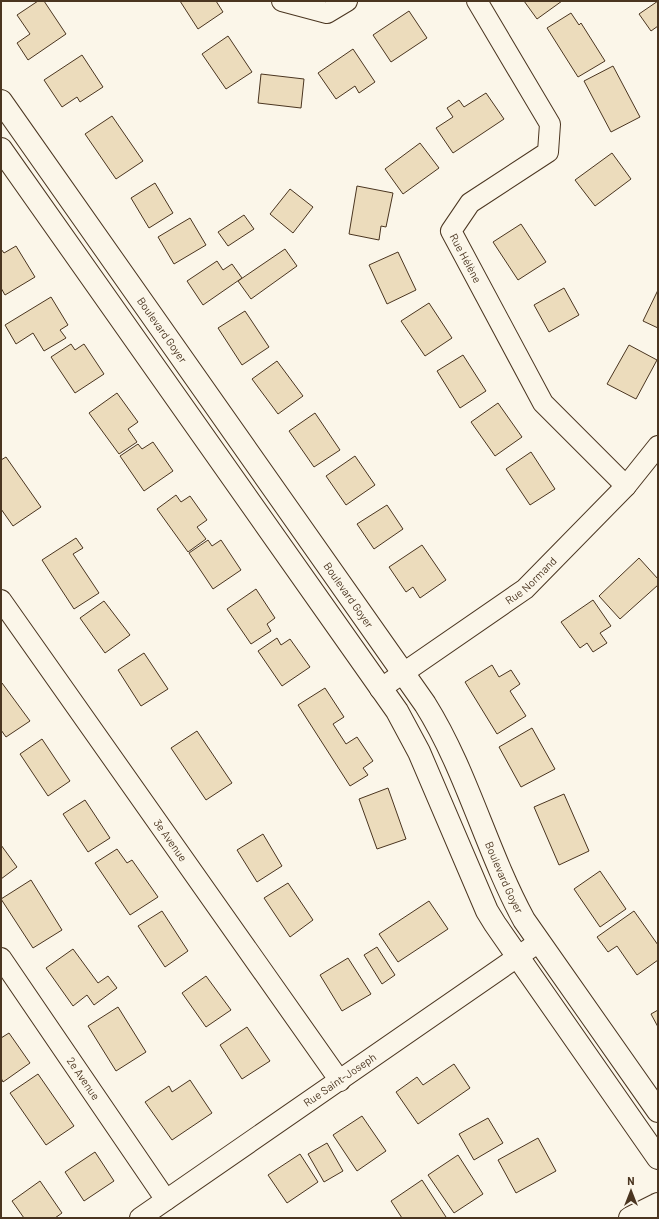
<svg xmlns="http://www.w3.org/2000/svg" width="659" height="1219" font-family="Barlow,sans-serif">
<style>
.building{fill:#ecdcbc;stroke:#4a3520}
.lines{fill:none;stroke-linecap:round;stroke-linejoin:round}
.street-casing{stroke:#4a3520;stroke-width:22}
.secondary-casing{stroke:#4a3520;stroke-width:24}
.street{stroke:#fbf6e9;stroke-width:20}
.secondary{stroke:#fbf6e9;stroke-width:22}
.labels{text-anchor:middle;stroke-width:3;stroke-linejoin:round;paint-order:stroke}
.street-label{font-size:11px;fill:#4a3520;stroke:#fbf6e9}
</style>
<rect width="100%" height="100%" fill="#fbf6e9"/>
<g class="building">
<path d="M 38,1 L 44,1 L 66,34 L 28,60 L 17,43 L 30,34 L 17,15 Z"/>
<path d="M 180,1 L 216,1 L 223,12 L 198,29 Z"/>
<path d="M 524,1 L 562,1 L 537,19 Z"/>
<path d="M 658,1 L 658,26 L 651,31 L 639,14 Z"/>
<path d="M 409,11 L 427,38 L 391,62 L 373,35 Z"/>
<path d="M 571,13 L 579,25 L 581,23 L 605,61 L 578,77 L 547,28 Z"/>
<path d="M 228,36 L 252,72 L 226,89 L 202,54 Z"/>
<path d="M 353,49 L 375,82 L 359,93 L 355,86 L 336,99 L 318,73 Z"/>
<path d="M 82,55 L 103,87 L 80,102 L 77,97 L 62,107 L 44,80 Z"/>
<path d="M 613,66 L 640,117 L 611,132 L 584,81 Z"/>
<path d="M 261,74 L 304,79 L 301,108 L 258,103 Z"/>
<path d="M 486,93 L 504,119 L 453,153 L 436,128 L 453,117 L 447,108 L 459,100 L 464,107 Z"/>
<path d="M 112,116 L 143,161 L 116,179 L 85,134 Z"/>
<path d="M 420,143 L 439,168 L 403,194 L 385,169 Z"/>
<path d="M 612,153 L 631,179 L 595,206 L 575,180 Z"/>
<path d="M 155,183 L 173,213 L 149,228 L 131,198 Z"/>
<path d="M 357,186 L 393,193 L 386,227 L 381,226 L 379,240 L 349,234 Z"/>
<path d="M 290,189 L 313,207 L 293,233 L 270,214 Z"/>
<path d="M 244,215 L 254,229 L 228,246 L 218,232 Z"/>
<path d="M 190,218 L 206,245 L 174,264 L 158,237 Z"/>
<path d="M 521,224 L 546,262 L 518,280 L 493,242 Z"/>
<path d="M 16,246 L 35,277 L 5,295 L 1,288 L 1,249 L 4,253 Z"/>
<path d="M 285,249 L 297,266 L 251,299 L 238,281 Z"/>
<path d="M 398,252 L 416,290 L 387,304 L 369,265 Z"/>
<path d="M 217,261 L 223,270 L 232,264 L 242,278 L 203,305 L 187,281 Z"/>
<path d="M 564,288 L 579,315 L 549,332 L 534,305 Z"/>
<path d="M 658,290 L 658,328 L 643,321 Z"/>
<path d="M 51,297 L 68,325 L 60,330 L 66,338 L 44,351 L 33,333 L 16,344 L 5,325 Z"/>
<path d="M 429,303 L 452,338 L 425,356 L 401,321 Z"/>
<path d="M 245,311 L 269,347 L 242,365 L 218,328 Z"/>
<path d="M 71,344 L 75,350 L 84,344 L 104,374 L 75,393 L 51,357 Z"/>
<path d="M 629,345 L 657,360 L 636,399 L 607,384 Z"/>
<path d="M 463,355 L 486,391 L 460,408 L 437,371 Z"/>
<path d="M 277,361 L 303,396 L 278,414 L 252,379 Z"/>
<path d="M 117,393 L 138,422 L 128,429 L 137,442 L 119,454 L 89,413 Z"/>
<path d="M 498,403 L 522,437 L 495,456 L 471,422 Z"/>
<path d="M 315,413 L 340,450 L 314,467 L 289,431 Z"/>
<path d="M 153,442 L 173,471 L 144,491 L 120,456 L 138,444 L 142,449 Z"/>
<path d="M 531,452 L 555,489 L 530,505 L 506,469 Z"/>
<path d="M 355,456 L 375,485 L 346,505 L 326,476 Z"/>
<path d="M 6,457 L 41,507 L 13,526 L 1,509 L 1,460 Z"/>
<path d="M 176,495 L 181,502 L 190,496 L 207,520 L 197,527 L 206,539 L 188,552 L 157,509 Z"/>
<path d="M 387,505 L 403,529 L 374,549 L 357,524 Z"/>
<path d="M 76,538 L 83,548 L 73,554 L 99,593 L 74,609 L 42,560 Z"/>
<path d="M 208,540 L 212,546 L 221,540 L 241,570 L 213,589 L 189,553 Z"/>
<path d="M 422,545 L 446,580 L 420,598 L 413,587 L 406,592 L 389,567 Z"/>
<path d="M 639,558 L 658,579 L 658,585 L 620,619 L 599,596 Z"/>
<path d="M 256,589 L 275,618 L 267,624 L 271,631 L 251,644 L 227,609 Z"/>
<path d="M 593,600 L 611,626 L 600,633 L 607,643 L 593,652 L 587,643 L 580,648 L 561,622 Z"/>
<path d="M 104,601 L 130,635 L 105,653 L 80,618 Z"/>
<path d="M 277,638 L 281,645 L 290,639 L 310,667 L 282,686 L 258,651 Z"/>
<path d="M 144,653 L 168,689 L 141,706 L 118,670 Z"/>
<path d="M 492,665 L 499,677 L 511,670 L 520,684 L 510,691 L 526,716 L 497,734 L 465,682 Z"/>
<path d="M 2,683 L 30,721 L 6,737 L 1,730 L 1,684 Z"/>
<path d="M 325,688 L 344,717 L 333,724 L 346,744 L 357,737 L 373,761 L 363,768 L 368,775 L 350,786 L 298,705 Z"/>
<path d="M 532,728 L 555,769 L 521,787 L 499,747 Z"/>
<path d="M 197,731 L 232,783 L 206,800 L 171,748 Z"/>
<path d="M 42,739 L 70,781 L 48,796 L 20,754 Z"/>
<path d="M 388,788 L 406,839 L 377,849 L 359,799 Z"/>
<path d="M 564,794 L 589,851 L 559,865 L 534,807 Z"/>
<path d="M 85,800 L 110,838 L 88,852 L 63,814 Z"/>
<path d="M 263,834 L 282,866 L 257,882 L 237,850 Z"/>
<path d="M 1,845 L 17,867 L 1,879 Z"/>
<path d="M 117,849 L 127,863 L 132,860 L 158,897 L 130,915 L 95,863 Z"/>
<path d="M 600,871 L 626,909 L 600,927 L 574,889 Z"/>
<path d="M 31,880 L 62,930 L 33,948 L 1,899 Z"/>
<path d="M 288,883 L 313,920 L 290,937 L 264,898 Z"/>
<path d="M 429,901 L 448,929 L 398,962 L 379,934 Z"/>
<path d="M 162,911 L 188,951 L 165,967 L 138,926 Z"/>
<path d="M 634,911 L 658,945 L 658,960 L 637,975 L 617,946 L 608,952 L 597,937 Z"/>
<path d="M 377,947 L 395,975 L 382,984 L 364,955 Z"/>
<path d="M 73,949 L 98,983 L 108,976 L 117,988 L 94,1005 L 87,995 L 73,1006 L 46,968 Z"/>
<path d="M 348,958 L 371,994 L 342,1011 L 320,975 Z"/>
<path d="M 206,976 L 231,1010 L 206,1027 L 182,993 Z"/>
<path d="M 118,1007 L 146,1052 L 116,1071 L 88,1026 Z"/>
<path d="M 658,1010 L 658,1027 L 651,1014 Z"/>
<path d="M 247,1027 L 270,1061 L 242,1079 L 220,1045 Z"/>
<path d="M 9,1033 L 30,1063 L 3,1082 L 1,1078 L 1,1038 Z"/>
<path d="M 454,1064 L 470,1088 L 418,1124 L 396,1092 L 417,1077 L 423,1085 Z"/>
<path d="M 38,1074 L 74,1126 L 46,1145 L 10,1093 Z"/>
<path d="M 190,1080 L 212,1113 L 172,1140 L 145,1102 L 169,1086 L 172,1092 Z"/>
<path d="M 362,1116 L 386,1151 L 357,1171 L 333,1135 Z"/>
<path d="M 488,1118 L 503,1143 L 474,1160 L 459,1134 Z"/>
<path d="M 538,1138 L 556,1171 L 516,1193 L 498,1160 Z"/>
<path d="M 327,1143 L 343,1171 L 324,1182 L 308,1154 Z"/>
<path d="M 95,1152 L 114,1181 L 84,1201 L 65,1172 Z"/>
<path d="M 300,1154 L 318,1182 L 287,1203 L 268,1175 Z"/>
<path d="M 458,1155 L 483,1194 L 454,1213 L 428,1175 Z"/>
<path d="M 422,1180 L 446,1217 L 445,1218 L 402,1218 L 391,1201 Z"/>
<path d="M 40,1181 L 62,1213 L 55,1218 L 24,1218 L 12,1201 Z"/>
</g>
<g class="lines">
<g class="street-casing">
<g id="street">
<path d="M 282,1 L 327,13 L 347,1"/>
<path id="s1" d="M 477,1 L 550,124 L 548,152 L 470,203 L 451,231 L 543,403 L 626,486"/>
<path id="s2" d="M 1,600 L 340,1081"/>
<path id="s3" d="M 380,689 L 525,589 L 626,486 L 658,446"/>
<path id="s4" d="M 1,958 L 166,1200"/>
<path id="s5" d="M 140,1218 L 539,942"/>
</g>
</g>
<g class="secondary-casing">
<g id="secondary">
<path id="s6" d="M 1,101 L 425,704 C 467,771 486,850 524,920 L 658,1111"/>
<path d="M 1,149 L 397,711 L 419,752 L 487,911 L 495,924 L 658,1158"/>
<path d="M 630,1218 L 658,1204"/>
</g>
</g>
<use href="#street" class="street"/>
<use href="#secondary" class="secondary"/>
</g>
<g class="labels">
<g class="street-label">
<text dy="4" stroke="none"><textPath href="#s1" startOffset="329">Rue Hélène</textPath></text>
<text dy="4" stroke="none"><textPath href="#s6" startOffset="280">Boulevard Goyer</textPath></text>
<text dy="4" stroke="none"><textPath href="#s3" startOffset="186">Rue Normand</textPath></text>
<text dy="4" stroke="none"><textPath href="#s6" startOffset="604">Boulevard Goyer</textPath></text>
<text dy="4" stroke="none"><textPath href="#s2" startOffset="294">3e Avenue</textPath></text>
<text dy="4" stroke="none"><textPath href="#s6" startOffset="928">Boulevard Goyer</textPath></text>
<text dy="4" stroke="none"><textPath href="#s4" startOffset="146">2e Avenue</textPath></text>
<text dy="4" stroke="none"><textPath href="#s5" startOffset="243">Rue Saint-Joseph</textPath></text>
</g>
</g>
<rect width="659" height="1219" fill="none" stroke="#4a3520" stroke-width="4"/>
<g transform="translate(631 1191)" stroke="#fbf6e9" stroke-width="3" paint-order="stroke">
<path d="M0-3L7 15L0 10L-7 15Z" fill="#4a3520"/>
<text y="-6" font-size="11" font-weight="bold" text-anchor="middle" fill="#4a3520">N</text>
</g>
</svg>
